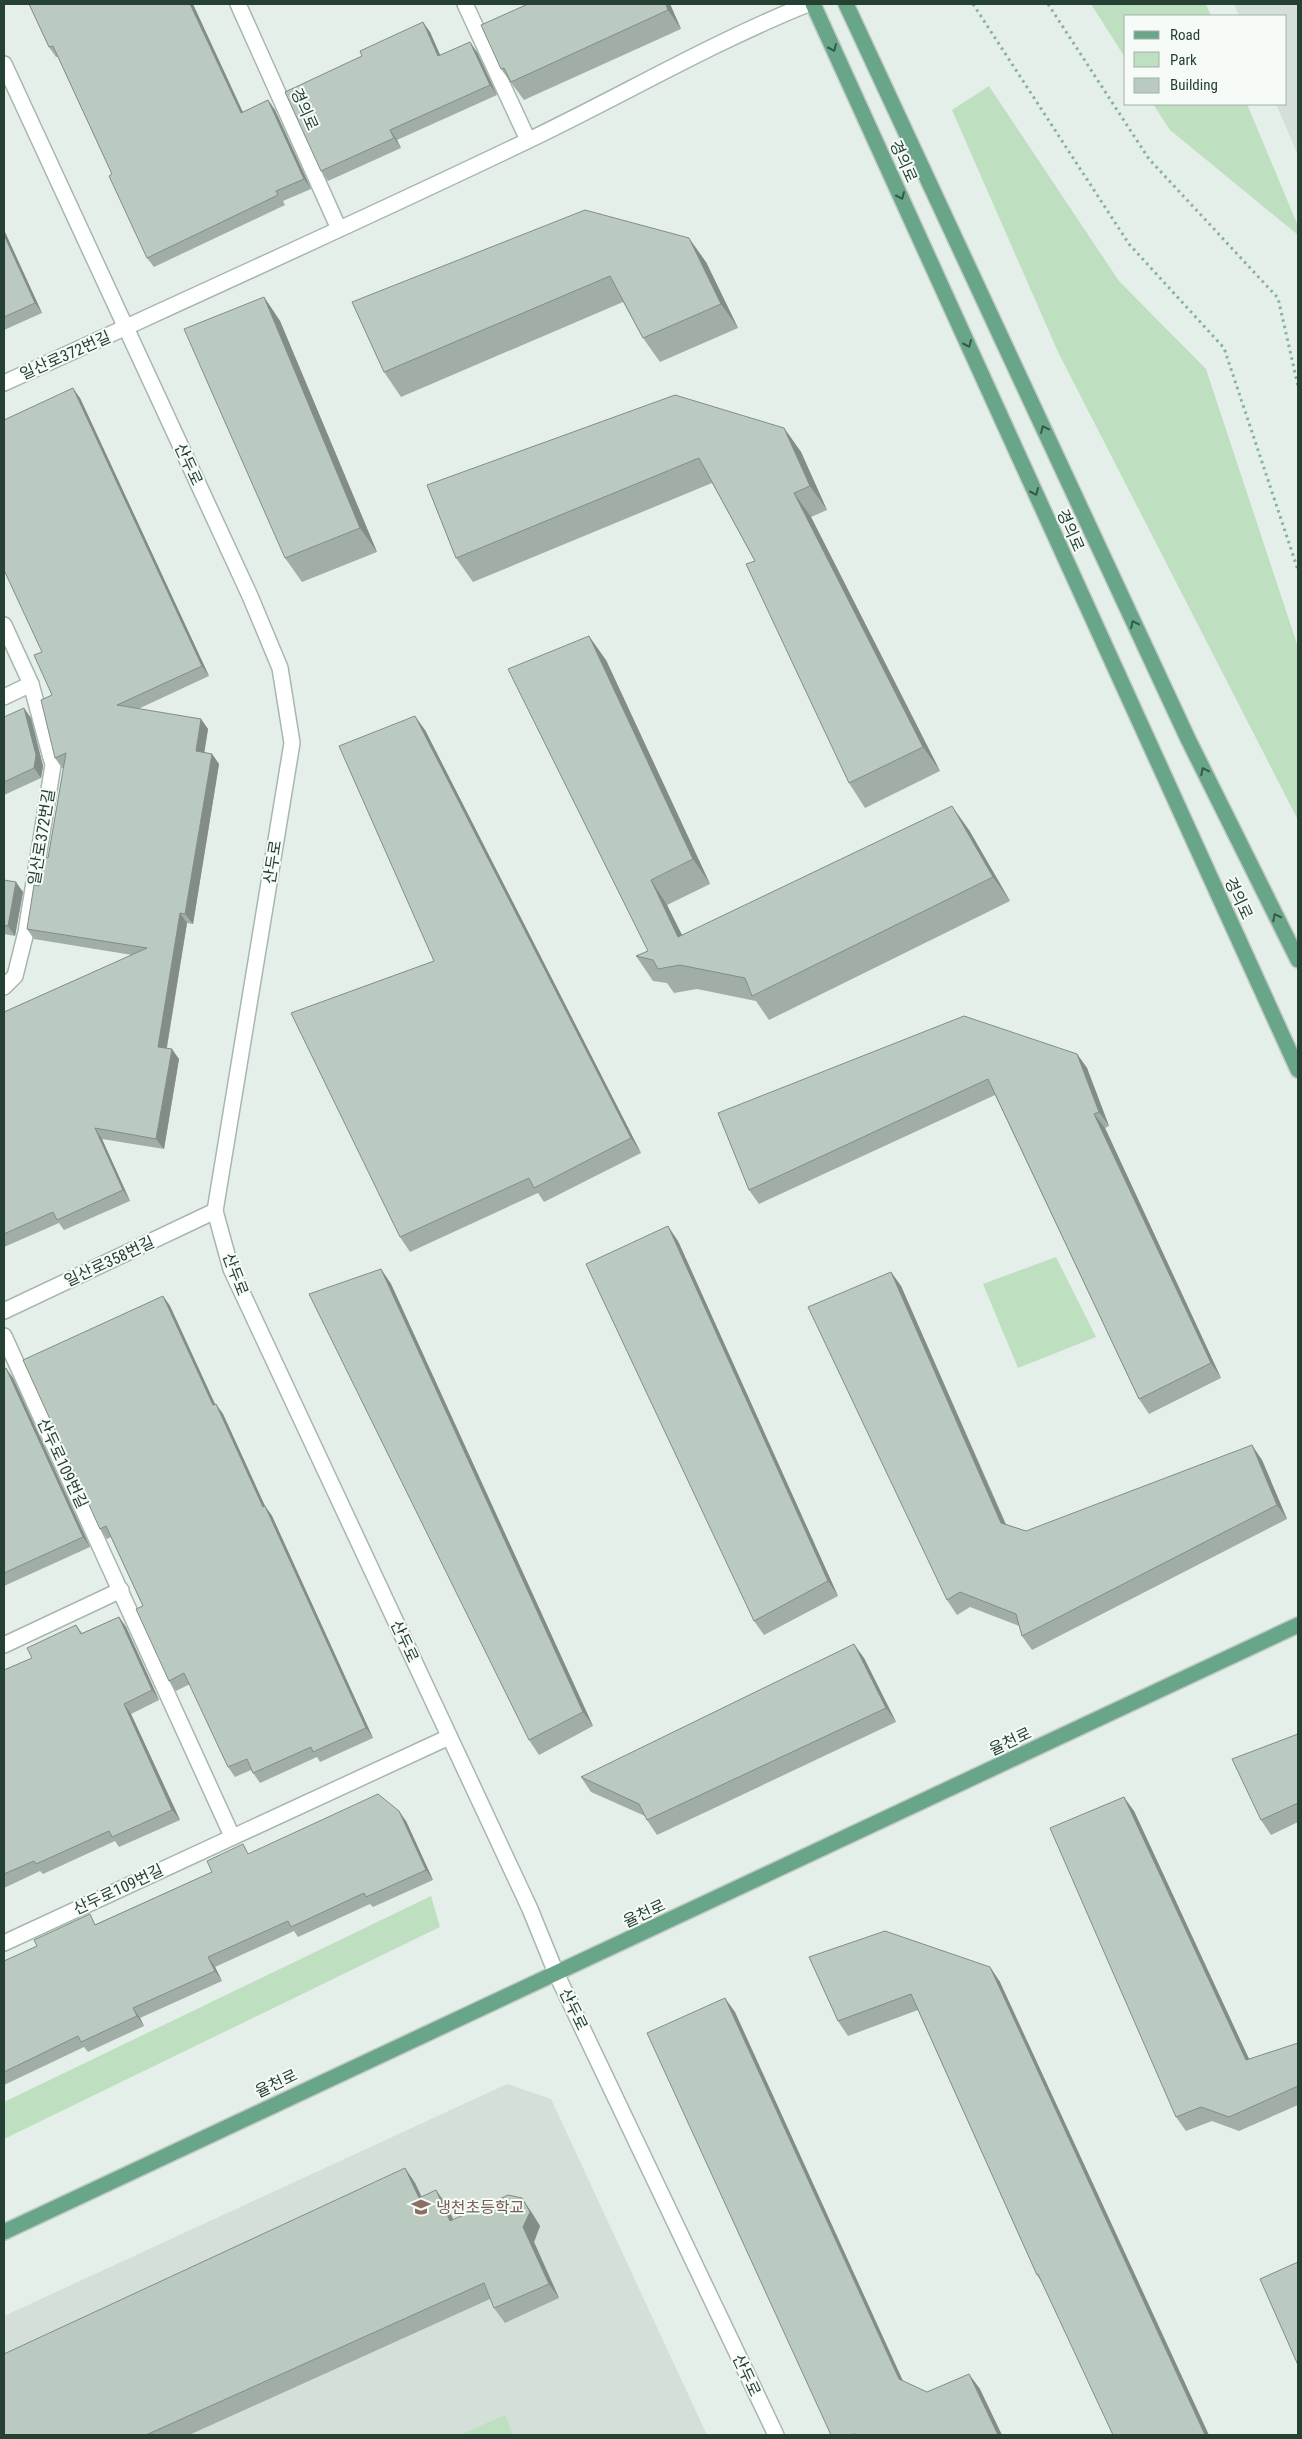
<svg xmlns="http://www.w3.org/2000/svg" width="1302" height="2439" font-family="'Roboto Condensed','Noto Sans KR',sans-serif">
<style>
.built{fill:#d3dfd7}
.green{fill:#bee0c0}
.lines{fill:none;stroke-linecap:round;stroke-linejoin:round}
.minor-casing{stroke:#a7b7af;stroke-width:18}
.major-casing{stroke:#c2cac6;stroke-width:18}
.path{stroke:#85b39b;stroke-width:3;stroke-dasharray:2.5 4;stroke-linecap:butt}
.minor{stroke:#fff;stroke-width:15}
.major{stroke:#69a589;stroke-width:15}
.wall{fill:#a0aea6}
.shaded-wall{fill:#828d87}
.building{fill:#bacac1;stroke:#828d87}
.oneway{stroke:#355a48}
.labels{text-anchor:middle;stroke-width:4;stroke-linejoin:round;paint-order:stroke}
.street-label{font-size:16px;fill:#244133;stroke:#f6fbf8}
.education-label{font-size:16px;fill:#785e54;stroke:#f6fbf8;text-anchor:start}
</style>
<rect width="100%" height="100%" fill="#e5efe9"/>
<g class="built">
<path d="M 1234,4 L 1298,4 L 1298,155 L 1276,104 L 1286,104 L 1286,16 L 1239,16 Z"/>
<path d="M 507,2084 L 551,2099 L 707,2435 L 4,2435 L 4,2316 Z"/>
</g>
<g class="green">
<path d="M 1091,4 L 1206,4 L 1211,16 L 1126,16 L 1126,59 Z"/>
<path d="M 989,86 L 1119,281 L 1206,369 L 1298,647 L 1298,820 L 1058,352 L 952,110 Z"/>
<path d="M 1153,104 L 1247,104 L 1298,226 L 1298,235 L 1170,130 Z"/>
<path d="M 1056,1257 L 1096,1337 L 1018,1368 L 983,1284 Z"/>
<path d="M 431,1896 L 440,1927 L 4,2139 L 4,2102 Z"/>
<path d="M 505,2415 L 513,2435 L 460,2435 Z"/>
</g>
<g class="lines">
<g class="minor-casing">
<g id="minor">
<path d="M 238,4 L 339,229"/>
<path d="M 465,4 L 528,140"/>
<path d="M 4,64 L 250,596 L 280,668 L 292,743 L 215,1211 L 231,1269 L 530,1909 L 556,1973 L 776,2435"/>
<path d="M 4,383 C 178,303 354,224 527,141 C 621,96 711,43 808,4"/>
<path d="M 4,625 L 31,684 L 53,765 L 26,932 L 15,976 L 4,987"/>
<path d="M 4,697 L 31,684"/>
<path d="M 4,1311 L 215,1211"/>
<path d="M 4,1336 L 232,1836"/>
<path d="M 4,1645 L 121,1590"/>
<path d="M 4,1943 L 449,1737"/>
</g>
</g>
<g class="major-casing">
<g id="major">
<path d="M 813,4 L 1298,1070"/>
<path d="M 846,4 L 1188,739 L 1298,960"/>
<path d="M 4,2232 C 435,2028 867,1828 1298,1625"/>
</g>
</g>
<g class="path">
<path d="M 973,4 L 1129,244 L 1224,348 L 1298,570"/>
<path d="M 1048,4 L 1149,159 L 1278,298 L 1298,386"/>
</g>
<use href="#minor" class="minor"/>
<use href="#major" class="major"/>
</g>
<g class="wall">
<path d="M 29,4 L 243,112 L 268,100 L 275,110 L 311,189 L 283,201 L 285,205 L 154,267 L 147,258 L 112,174 L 58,57 L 56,57 L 49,47 Z"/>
<path d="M 670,4 L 681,29 L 524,100 L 501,69 Z"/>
<path d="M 430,32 L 440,55 L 477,52 L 497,95 L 397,140 L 401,148 L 328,181 L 321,171 Z"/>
<path d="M 4,230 L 42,313 L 4,330 Z"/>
<path d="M 706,262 L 738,328 L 660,362 L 643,338 L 623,302 L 401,397 L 384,372 L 352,302 Z"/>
<path d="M 264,297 L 280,321 L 377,552 L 302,582 L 285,558 Z"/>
<path d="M 80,398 L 209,676 L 138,709 L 201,719 L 208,729 L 204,752 L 212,754 L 219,764 L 193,924 L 187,923 L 167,1048 L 179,1059 L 164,1149 L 102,1139 L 130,1201 L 64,1230 L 59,1223 L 4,1247 L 4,1012 L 132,955 L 34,939 L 27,929 L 48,858 L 64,768 L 62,768 L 55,758 L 52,695 L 42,652 Z"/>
<path d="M 784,428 L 801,452 L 827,510 L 811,517 L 940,771 L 865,808 L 849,783 L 755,561 L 712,483 L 473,582 L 456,558 L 427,485 Z"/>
<path d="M 606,660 L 710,884 L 667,905 L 682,935 L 969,830 L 1010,901 L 769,1020 L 756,1001 L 697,989 L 674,993 L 667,983 L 653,981 L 636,956 L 648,951 Z"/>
<path d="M 4,717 L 31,718 L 43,766 L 41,778 L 4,795 Z"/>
<path d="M 425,730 L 641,1153 L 544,1202 L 538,1193 L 410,1252 L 400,1237 L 434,961 Z"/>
<path d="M 4,880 L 23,892 L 15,936 L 4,934 Z"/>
<path d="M 1077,1054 L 1087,1068 L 1109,1126 L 1105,1128 L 1221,1378 L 1149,1414 L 1139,1399 L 995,1095 L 759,1204 L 749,1190 L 718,1113 Z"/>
<path d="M 678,1241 L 838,1596 L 764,1635 L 754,1621 Z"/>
<path d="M 381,1269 L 391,1284 L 593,1726 L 539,1755 L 529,1740 Z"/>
<path d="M 891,1272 L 901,1286 L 1006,1524 L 1026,1531 L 1262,1460 L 1287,1519 L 1032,1650 L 1022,1636 L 1019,1626 L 970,1607 L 957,1615 L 947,1600 Z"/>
<path d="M 163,1296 L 170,1306 L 215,1404 L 223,1414 L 265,1506 L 272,1516 L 373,1738 L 320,1762 L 317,1757 L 260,1783 L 251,1770 L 235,1777 L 228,1767 L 190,1684 L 176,1691 L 169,1681 L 143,1606 L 111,1537 L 107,1539 L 100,1529 Z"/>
<path d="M 4,1369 L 13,1378 L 90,1547 L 4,1586 Z"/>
<path d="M 119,1617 L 126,1627 L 159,1700 L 131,1714 L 180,1820 L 119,1847 L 115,1841 L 43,1874 L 40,1871 L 4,1888 L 4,1670 L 32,1658 L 76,1625 L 82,1633 Z"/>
<path d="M 864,1658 L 896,1722 L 657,1835 L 647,1820 L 645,1816 L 591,1792 L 581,1777 Z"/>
<path d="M 1298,1734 L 1298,1822 L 1271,1835 L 1261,1820 Z"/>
<path d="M 1134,1811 L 1249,2059 L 1298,2043 L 1298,2105 L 1239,2131 L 1212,2121 L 1186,2131 L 1176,2117 Z"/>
<path d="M 406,1821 L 433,1880 L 373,1907 L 370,1904 L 298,1937 L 294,1931 L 215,1967 L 222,1981 L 140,2018 L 144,2026 L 88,2052 L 84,2047 L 4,2085 L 4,1961 L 96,1924 L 212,1872 L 250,1854 Z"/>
<path d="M 809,1957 L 990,1967 L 1000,1982 L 1043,2284 L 1037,2275 L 918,2010 L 848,2036 L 838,2021 Z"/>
<path d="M 405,2168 L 415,2183 L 421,2196 L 446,2204 L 453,2220 L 532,2213 L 540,2226 L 534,2242 L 559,2298 L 505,2323 L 494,2308 L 490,2299 L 189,2435 L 4,2435 Z"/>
</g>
<g class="shaded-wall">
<path d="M 190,4 L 193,4 L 248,123 L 241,113 Z"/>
<path d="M 666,4 L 670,4 L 681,29 L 668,10 Z"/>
<path d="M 423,22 L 430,32 L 445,66 L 438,56 Z"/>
<path d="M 470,42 L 477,52 L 497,95 L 490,85 Z"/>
<path d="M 268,100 L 275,110 L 311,189 L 304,179 Z"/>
<path d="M 390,130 L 397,140 L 401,148 L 394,138 Z"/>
<path d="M 4,230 L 42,313 L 35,303 L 4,235 Z"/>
<path d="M 689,238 L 706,262 L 738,328 L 721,304 Z"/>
<path d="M 264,297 L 280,321 L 377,552 L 360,528 Z"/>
<path d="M 73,388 L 80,398 L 209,676 L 202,666 Z"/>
<path d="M 784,428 L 801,452 L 827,510 L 810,486 Z"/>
<path d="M 794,493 L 811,517 L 940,771 L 923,747 Z"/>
<path d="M 589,636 L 606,660 L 710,884 L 693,859 Z"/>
<path d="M 24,708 L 31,718 L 43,766 L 41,778 L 34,768 Z"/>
<path d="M 415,716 L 425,730 L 641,1153 L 631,1138 Z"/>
<path d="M 201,719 L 208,729 L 203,761 L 196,751 Z"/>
<path d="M 212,754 L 219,764 L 193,924 L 185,914 Z"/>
<path d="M 952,806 L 969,830 L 1010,901 L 993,877 Z"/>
<path d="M 651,880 L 667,905 L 695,961 L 678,937 Z"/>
<path d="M 16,882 L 23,892 L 15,936 L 8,926 Z"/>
<path d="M 180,913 L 187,923 L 165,1057 L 158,1047 Z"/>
<path d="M 172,1049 L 179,1059 L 164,1149 L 156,1139 Z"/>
<path d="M 1077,1054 L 1087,1068 L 1109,1126 L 1099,1112 Z"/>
<path d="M 1094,1114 L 1105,1128 L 1221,1378 L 1211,1363 Z"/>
<path d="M 95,1128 L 102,1139 L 130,1201 L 123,1190 Z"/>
<path d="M 668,1226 L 678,1241 L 838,1596 L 828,1581 Z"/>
<path d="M 381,1269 L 391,1284 L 593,1726 L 583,1712 Z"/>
<path d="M 891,1272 L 901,1286 L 1011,1537 L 1001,1523 Z"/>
<path d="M 163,1296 L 170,1306 L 220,1415 L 213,1405 Z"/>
<path d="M 6,1368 L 13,1378 L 90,1547 L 83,1537 Z"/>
<path d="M 216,1404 L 223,1414 L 270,1517 L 263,1507 Z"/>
<path d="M 1252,1445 L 1262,1460 L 1287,1519 L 1277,1505 Z"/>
<path d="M 265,1506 L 272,1516 L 373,1738 L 366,1728 Z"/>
<path d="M 119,1617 L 126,1627 L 159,1700 L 152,1690 Z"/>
<path d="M 854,1644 L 864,1658 L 896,1722 L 886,1708 Z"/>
<path d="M 124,1704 L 131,1714 L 180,1820 L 172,1810 Z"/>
<path d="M 1124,1797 L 1134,1811 L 1256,2074 L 1246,2060 Z"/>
<path d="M 399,1811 L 406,1821 L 433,1880 L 426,1870 Z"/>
<path d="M 208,1957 L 215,1967 L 222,1981 L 215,1971 Z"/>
<path d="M 990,1967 L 1000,1982 L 1209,2435 L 1205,2435 Z"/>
<path d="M 725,1998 L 735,2012 L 909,2394 L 899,2379 Z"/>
<path d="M 133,2008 L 140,2018 L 144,2026 L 137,2016 Z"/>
<path d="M 405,2168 L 415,2183 L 429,2212 L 419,2198 Z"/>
<path d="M 436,2190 L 446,2204 L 461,2236 L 450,2221 Z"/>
<path d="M 522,2198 L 532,2213 L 540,2226 L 534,2242 L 559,2298 L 549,2284 L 523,2227 Z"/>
<path d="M 969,2374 L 980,2389 L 1002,2435 L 998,2435 Z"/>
</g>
<g class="building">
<path d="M 29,4 L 190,4 L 241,113 L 268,100 L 304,179 L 276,191 L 278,195 L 147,258 L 109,176 L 112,174 L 53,46 L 49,47 Z"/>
<path d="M 528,4 L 666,4 L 668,10 L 511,82 L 504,68 L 501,69 L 481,25 Z"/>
<path d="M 423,22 L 438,56 L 470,42 L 490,85 L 390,130 L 394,138 L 321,171 L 285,92 L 362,56 L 360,51 Z"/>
<path d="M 585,210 L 689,238 L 721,304 L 643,338 L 610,276 L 384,372 L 352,302 Z"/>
<path d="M 4,235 L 35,303 L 4,317 Z"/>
<path d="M 264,297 L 360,528 L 285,558 L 184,329 Z"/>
<path d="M 73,388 L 202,666 L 117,705 L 201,719 L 196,751 L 212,754 L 185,914 L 180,913 L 158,1047 L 172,1049 L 156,1139 L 95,1128 L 123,1190 L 57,1220 L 53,1212 L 4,1234 L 4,1012 L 147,948 L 27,929 L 34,885 L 39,886 L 44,858 L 48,858 L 66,753 L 55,758 L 41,700 L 52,695 L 34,655 L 42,652 L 4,570 L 4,420 Z"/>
<path d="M 675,395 L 784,428 L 810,486 L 794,493 L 923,747 L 849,783 L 746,564 L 755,561 L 699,458 L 456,558 L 427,485 Z"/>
<path d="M 589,636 L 693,859 L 651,880 L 678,937 L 952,806 L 993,877 L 752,996 L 745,978 L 680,965 L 658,969 L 653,960 L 636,956 L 648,951 L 508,669 Z"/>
<path d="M 24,708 L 36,755 L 34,768 L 4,782 L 4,717 Z"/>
<path d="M 415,716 L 631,1138 L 534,1188 L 529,1178 L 400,1237 L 291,1013 L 434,961 L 339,746 Z"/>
<path d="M 4,880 L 16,882 L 8,926 L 4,925 Z"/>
<path d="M 964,1016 L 1077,1054 L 1099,1112 L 1094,1114 L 1211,1363 L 1139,1399 L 988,1079 L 749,1190 L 718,1113 Z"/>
<path d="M 668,1226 L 828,1581 L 754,1621 L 586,1264 Z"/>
<path d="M 381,1269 L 583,1712 L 529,1740 L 309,1294 Z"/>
<path d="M 891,1272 L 1001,1523 L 1026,1531 L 1252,1445 L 1277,1505 L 1022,1636 L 1016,1614 L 960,1592 L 947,1600 L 808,1307 Z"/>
<path d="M 163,1296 L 213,1405 L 216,1404 L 263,1507 L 265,1506 L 366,1728 L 313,1752 L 311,1747 L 253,1773 L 247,1759 L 228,1767 L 184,1673 L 169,1681 L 136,1609 L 143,1606 L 106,1526 L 100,1529 L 23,1360 Z"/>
<path d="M 6,1368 L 83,1537 L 4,1573 L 4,1369 Z"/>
<path d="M 119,1617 L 152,1690 L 124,1704 L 172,1810 L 112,1837 L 109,1831 L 36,1864 L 34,1861 L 4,1874 L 4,1670 L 32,1658 L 27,1648 L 76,1625 L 81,1634 Z"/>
<path d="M 854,1644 L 886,1708 L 647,1820 L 639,1804 L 581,1777 Z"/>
<path d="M 1298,1734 L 1298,1803 L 1261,1820 L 1232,1759 Z"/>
<path d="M 378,1794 L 399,1811 L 426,1870 L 366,1897 L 364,1893 L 291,1927 L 288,1921 L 208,1957 L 215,1971 L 133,2008 L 137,2016 L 81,2042 L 78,2036 L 4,2072 L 4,1961 L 37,1946 L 34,1940 L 90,1914 L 95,1925 L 212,1872 L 207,1861 L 243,1844 L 248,1854 Z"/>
<path d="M 1124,1797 L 1246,2060 L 1298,2043 L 1298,2086 L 1229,2117 L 1201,2107 L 1176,2117 L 1050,1828 Z"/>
<path d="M 885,1931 L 990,1967 L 1205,2435 L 1113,2435 L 1038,2274 L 1037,2275 L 911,1994 L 838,2021 L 809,1957 Z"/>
<path d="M 725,1998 L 899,2379 L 927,2392 L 969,2374 L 998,2435 L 858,2435 L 854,2434 L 848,2435 L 831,2435 L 647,2033 Z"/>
<path d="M 405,2168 L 419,2198 L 436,2190 L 450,2221 L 508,2195 L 522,2198 L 530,2212 L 523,2227 L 549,2284 L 494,2308 L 484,2283 L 146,2435 L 4,2435 L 4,2354 Z"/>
<path d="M 1298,2262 L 1298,2365 L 1260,2279 Z"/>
</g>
<defs><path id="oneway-chevron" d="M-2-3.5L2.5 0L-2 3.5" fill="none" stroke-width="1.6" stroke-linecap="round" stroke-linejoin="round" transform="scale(1.25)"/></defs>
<g class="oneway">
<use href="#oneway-chevron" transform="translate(833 48) rotate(66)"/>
<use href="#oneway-chevron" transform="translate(901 196) rotate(66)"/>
<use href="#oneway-chevron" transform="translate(968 344) rotate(66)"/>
<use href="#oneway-chevron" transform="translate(1044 429) rotate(-115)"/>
<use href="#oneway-chevron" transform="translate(1035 492) rotate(66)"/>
<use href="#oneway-chevron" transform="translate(1134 624) rotate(-115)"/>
<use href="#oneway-chevron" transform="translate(1204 771) rotate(-117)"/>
<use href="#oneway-chevron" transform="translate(1276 917) rotate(-117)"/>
</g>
<defs>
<g id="school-bare" transform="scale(1.5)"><path d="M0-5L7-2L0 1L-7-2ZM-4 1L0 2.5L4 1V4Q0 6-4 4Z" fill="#8d6e63" stroke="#f6fbf8" stroke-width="2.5" paint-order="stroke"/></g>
</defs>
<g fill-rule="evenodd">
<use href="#school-bare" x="421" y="2207"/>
</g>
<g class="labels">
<g class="street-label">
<text transform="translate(305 109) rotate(66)" y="6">경의로</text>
<text transform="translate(904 161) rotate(66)" y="6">경의로</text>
<text transform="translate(65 355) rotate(-24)" y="6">일산로372번길</text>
<text transform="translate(189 464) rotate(65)" y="6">산두로</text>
<text transform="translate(1071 530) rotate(66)" y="6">경의로</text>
<text transform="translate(41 837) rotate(-81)" y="6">일산로372번길</text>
<text transform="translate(272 862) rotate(-81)" y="6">산두로</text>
<text transform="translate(1239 898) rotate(65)" y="6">경의로</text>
<text transform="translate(109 1261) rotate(-25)" y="6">일산로358번길</text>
<text transform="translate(236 1274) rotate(69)" y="6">산두로</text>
<text transform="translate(63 1463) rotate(65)" y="6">산두로109번길</text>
<text transform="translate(405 1641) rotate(65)" y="6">산두로</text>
<text transform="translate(1010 1741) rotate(-25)" y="6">율천로</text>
<text transform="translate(118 1889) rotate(-25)" y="6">산두로109번길</text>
<text transform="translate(644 1913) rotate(-25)" y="6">율천로</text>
<text transform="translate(574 2009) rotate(64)" y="6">산두로</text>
<text transform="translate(276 2083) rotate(-25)" y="6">율천로</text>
<text transform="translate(747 2375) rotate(65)" y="6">산두로</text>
</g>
<g class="education-label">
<text x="436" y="2213">냉천초등학교</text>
</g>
</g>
<rect width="1302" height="2439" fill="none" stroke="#244133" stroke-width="10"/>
<rect x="1124" y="15" width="162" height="90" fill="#f6fbf8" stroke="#a2b1a9"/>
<rect x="1134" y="31" width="25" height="8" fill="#69a589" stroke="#a2b1a9"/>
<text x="1170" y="40" font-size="15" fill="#244133">Road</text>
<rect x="1134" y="52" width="25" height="15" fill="#bee0c0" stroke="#a2b1a9"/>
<text x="1170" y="65" font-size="15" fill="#244133">Park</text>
<rect x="1134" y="78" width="25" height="15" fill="#bacac1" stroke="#a2b1a9"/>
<text x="1170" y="90" font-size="15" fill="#244133">Building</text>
</svg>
